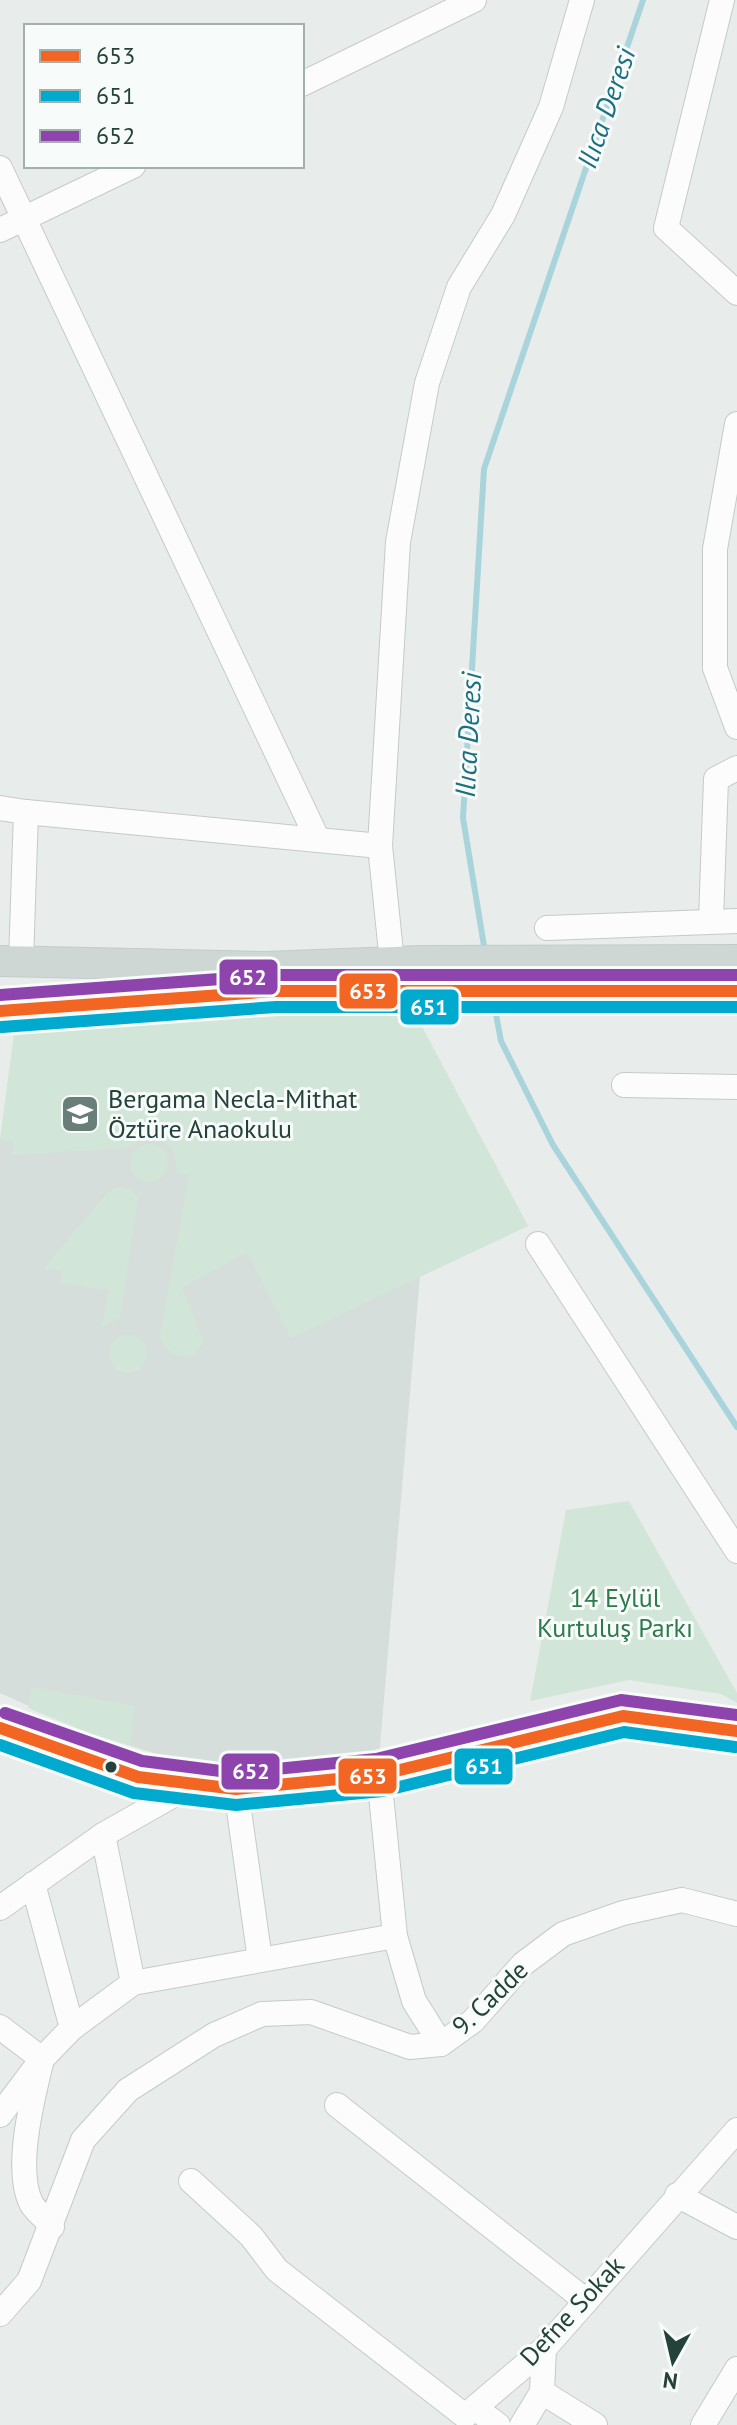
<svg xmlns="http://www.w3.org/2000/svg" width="737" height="2425" font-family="'PT Sans',sans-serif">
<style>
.built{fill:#d6dedb}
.green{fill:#d1e6d8}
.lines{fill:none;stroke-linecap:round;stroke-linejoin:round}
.stream{stroke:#a9d4db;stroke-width:6}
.minor-casing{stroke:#c5cac8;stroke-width:26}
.major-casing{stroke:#c3ccc9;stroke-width:32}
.minor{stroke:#fcfcfc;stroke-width:24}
.major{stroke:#cfd7d5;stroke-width:30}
.bus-1-casing{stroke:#f7fbf9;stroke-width:18}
.bus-2-casing{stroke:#f7fbf9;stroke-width:18}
.bus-3-casing{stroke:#f7fbf9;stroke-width:18}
.bus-1{stroke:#f26522;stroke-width:12}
.bus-2{stroke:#00a9ce;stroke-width:12}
.bus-3{stroke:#8e44ad;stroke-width:12}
.bus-dot{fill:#24423a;stroke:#f7fbf9;stroke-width:3}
.labels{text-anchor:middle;stroke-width:6;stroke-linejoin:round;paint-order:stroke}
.poi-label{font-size:26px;fill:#24423a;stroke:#f7fbf9;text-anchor:start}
.park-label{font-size:26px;fill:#2d7a4b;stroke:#f7fbf9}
.street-label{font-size:26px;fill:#24423a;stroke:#f7fbf9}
.water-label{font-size:28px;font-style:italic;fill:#1c6f80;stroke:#f7fbf9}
.line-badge{stroke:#f7fbf9;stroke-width:3}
.badge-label{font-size:22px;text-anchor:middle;font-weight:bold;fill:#fff}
</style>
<rect width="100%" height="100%" fill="#e8edeb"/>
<path class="built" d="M 413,1010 L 528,1226 L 420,1276 L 379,1758 L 265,1766 L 189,1764 L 89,1733 L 0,1693 L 0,1140 L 15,1028 Z"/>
<g class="green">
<path d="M 413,1010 L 528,1226 L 291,1338 L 247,1252 L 182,1288 L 204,1343 L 192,1356 C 174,1358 166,1352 160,1335 L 189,1175 L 176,1173 C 178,1153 169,1139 149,1136 L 127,1148 L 12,1155 L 14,1142 L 0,1139 L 15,1028 Z"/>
<circle cx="149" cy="1163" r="19"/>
<path d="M 117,1187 L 129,1189 L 138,1197 L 120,1318 L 102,1326 L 108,1290 L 60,1283 L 62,1271 L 44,1268 L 107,1193 Z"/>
<circle cx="128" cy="1354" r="19"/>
<path d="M 629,1501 L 737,1693 L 737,1703 L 721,1694 L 629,1680 L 530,1701 L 566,1510 Z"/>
<path d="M 32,1687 L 135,1706 L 130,1745 L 89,1733 L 28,1708 Z"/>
</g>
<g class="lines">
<g class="stream">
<path d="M 485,952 L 463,818 L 484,469 L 643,0"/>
<path d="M 493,998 L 501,1041 L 553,1145 L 737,1427"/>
</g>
<g class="minor-casing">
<g id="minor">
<path d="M 722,0 L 666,228 L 737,293"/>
<path d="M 302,84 L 474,0"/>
<path d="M 0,168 L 317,838"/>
<path d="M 0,230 L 133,166"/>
<path d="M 737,424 L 715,549 L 715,668 L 737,727"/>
<path d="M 0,808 L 26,812"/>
<path d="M 711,920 L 716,779 L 737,768"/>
<path d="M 547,928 L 737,921"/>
<path d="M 21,961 L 26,812 L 380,846"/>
<path d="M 392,962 L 380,846 L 398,542 L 427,383 L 459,287 L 503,215 L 551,107 L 582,0"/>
<path d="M 624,1085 L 737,1087"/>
<path d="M 538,1244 L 737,1551"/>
<path d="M 236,1789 L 260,1960"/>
<path d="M 103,1835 L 133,1983"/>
<path d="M 33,1884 L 72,2028"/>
<path d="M 0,1908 L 103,1835 L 191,1785"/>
<path d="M 395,1936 L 414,2001 L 441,2044"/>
<path d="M 0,2027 L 42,2059 C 33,2096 14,2168 31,2203 C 35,2211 46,2218 52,2227"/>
<path d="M 337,2105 L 585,2300"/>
<path d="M 0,2115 L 42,2059 L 72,2028 L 133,1983 L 395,1936 L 379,1775"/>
<path d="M 191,2181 L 251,2236 L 277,2270 L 465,2416 L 544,2349 L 737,2130"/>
<path d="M 677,2195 L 737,2227"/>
<path d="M 0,2314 L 29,2281 L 83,2140 L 128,2090 L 214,2035 L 262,2014 L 311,2012 L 410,2047 L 441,2044 L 473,2021 L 523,1964 L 563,1934 L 623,1913 L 682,1900 L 737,1914"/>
<path d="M 542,2392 L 595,2425"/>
<path d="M 475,2408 L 498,2425"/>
<path d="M 522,2425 L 542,2392 L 544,2349"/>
<path d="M 703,2425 L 737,2369"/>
</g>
</g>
<g class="major-casing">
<g id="major">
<path d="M 0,961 L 266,967 L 420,961 L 737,960"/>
<path d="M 0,1011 C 244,982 491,989 737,991"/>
<path d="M 0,1728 L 138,1777 L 236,1789 L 379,1775 L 623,1716 L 737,1731"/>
</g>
</g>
<use href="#minor" class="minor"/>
<use href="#major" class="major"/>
<g class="bus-1-casing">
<g id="bus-1">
<path d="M 0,1011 L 276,991 L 737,991"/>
<path d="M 0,1728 L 138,1777 L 236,1789 L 379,1775 L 623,1716 L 737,1731"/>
</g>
</g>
<g class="bus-2-casing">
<g id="bus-2">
<path d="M 2,1027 L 276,1007 L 737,1007"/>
<path d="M 0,1745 L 134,1793 L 236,1805 L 383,1791 L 624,1732 L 735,1747"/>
</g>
</g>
<g class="bus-3-casing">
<g id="bus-3">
<path d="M 0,995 L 275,975 L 737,975"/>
<path d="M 5,1713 L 142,1761 L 236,1773 L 376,1759 L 621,1700 L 737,1715"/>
</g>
</g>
<use href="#bus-1" class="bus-1"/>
<use href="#bus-2" class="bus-2"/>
<use href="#bus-3" class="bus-3"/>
</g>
<defs>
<g id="school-square" transform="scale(2)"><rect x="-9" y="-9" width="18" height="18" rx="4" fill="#697e78" stroke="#f7fbf9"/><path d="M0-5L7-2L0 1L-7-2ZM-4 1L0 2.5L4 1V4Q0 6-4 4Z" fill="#fff"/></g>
</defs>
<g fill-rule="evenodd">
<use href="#school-square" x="80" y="1114"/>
</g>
<circle class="bus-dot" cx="111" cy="1767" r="7"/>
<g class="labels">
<g class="poi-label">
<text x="108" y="1108">Bergama Necla-Mithat<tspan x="108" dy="30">Öztüre Anaokulu</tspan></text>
</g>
<g class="park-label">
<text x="615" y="1607">14 Eylül<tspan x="615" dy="30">Kurtuluş Parkı</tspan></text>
</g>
<g class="street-label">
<text transform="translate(490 1998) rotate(-44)" y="9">9. Cadde</text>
<text transform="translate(572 2311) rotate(-47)" y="9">Defne Sokak</text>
</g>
<g class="water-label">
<text transform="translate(606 108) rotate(-71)" y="10">Ilıca Deresi</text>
<text transform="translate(468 735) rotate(-87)" y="10">Ilıca Deresi</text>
</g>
</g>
<g class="line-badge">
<rect x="218" y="958" width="61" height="38" rx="8" fill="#8e44ad"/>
<rect x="338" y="972" width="61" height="38" rx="8" fill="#f26522"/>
<rect x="399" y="988" width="61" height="38" rx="8" fill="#00a9ce"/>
<rect x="453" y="1747" width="61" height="39" rx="8" fill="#00a9ce"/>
<rect x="220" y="1752" width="61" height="39" rx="8" fill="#8e44ad"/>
<rect x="337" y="1757" width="61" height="38" rx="8" fill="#f26522"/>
</g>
<g class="badge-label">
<text x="248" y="985">652</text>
<text x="368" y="999">653</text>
<text x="429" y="1015">651</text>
<text x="484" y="1774">651</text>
<text x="251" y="1779">652</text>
<text x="368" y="1784">653</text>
</g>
<rect x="24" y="24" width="280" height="144" fill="#f7fbf9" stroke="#a3b1ad" stroke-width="2"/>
<rect x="40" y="50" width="40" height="12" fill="#f26522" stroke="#a3b1ad" stroke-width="2"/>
<text x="96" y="64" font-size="24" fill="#24423a">653</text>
<rect x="40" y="90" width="40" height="12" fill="#00a9ce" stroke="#a3b1ad" stroke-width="2"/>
<text x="96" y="104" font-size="24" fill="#24423a">651</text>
<rect x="40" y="130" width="40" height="12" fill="#8e44ad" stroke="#a3b1ad" stroke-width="2"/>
<text x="96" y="144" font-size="24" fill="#24423a">652</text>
<g transform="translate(673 2361) rotate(188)" stroke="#f7fbf9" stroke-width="6" paint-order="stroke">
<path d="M0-6L14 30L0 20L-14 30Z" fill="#24423a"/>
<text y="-12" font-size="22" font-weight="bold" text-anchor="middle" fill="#24423a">N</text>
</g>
</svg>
